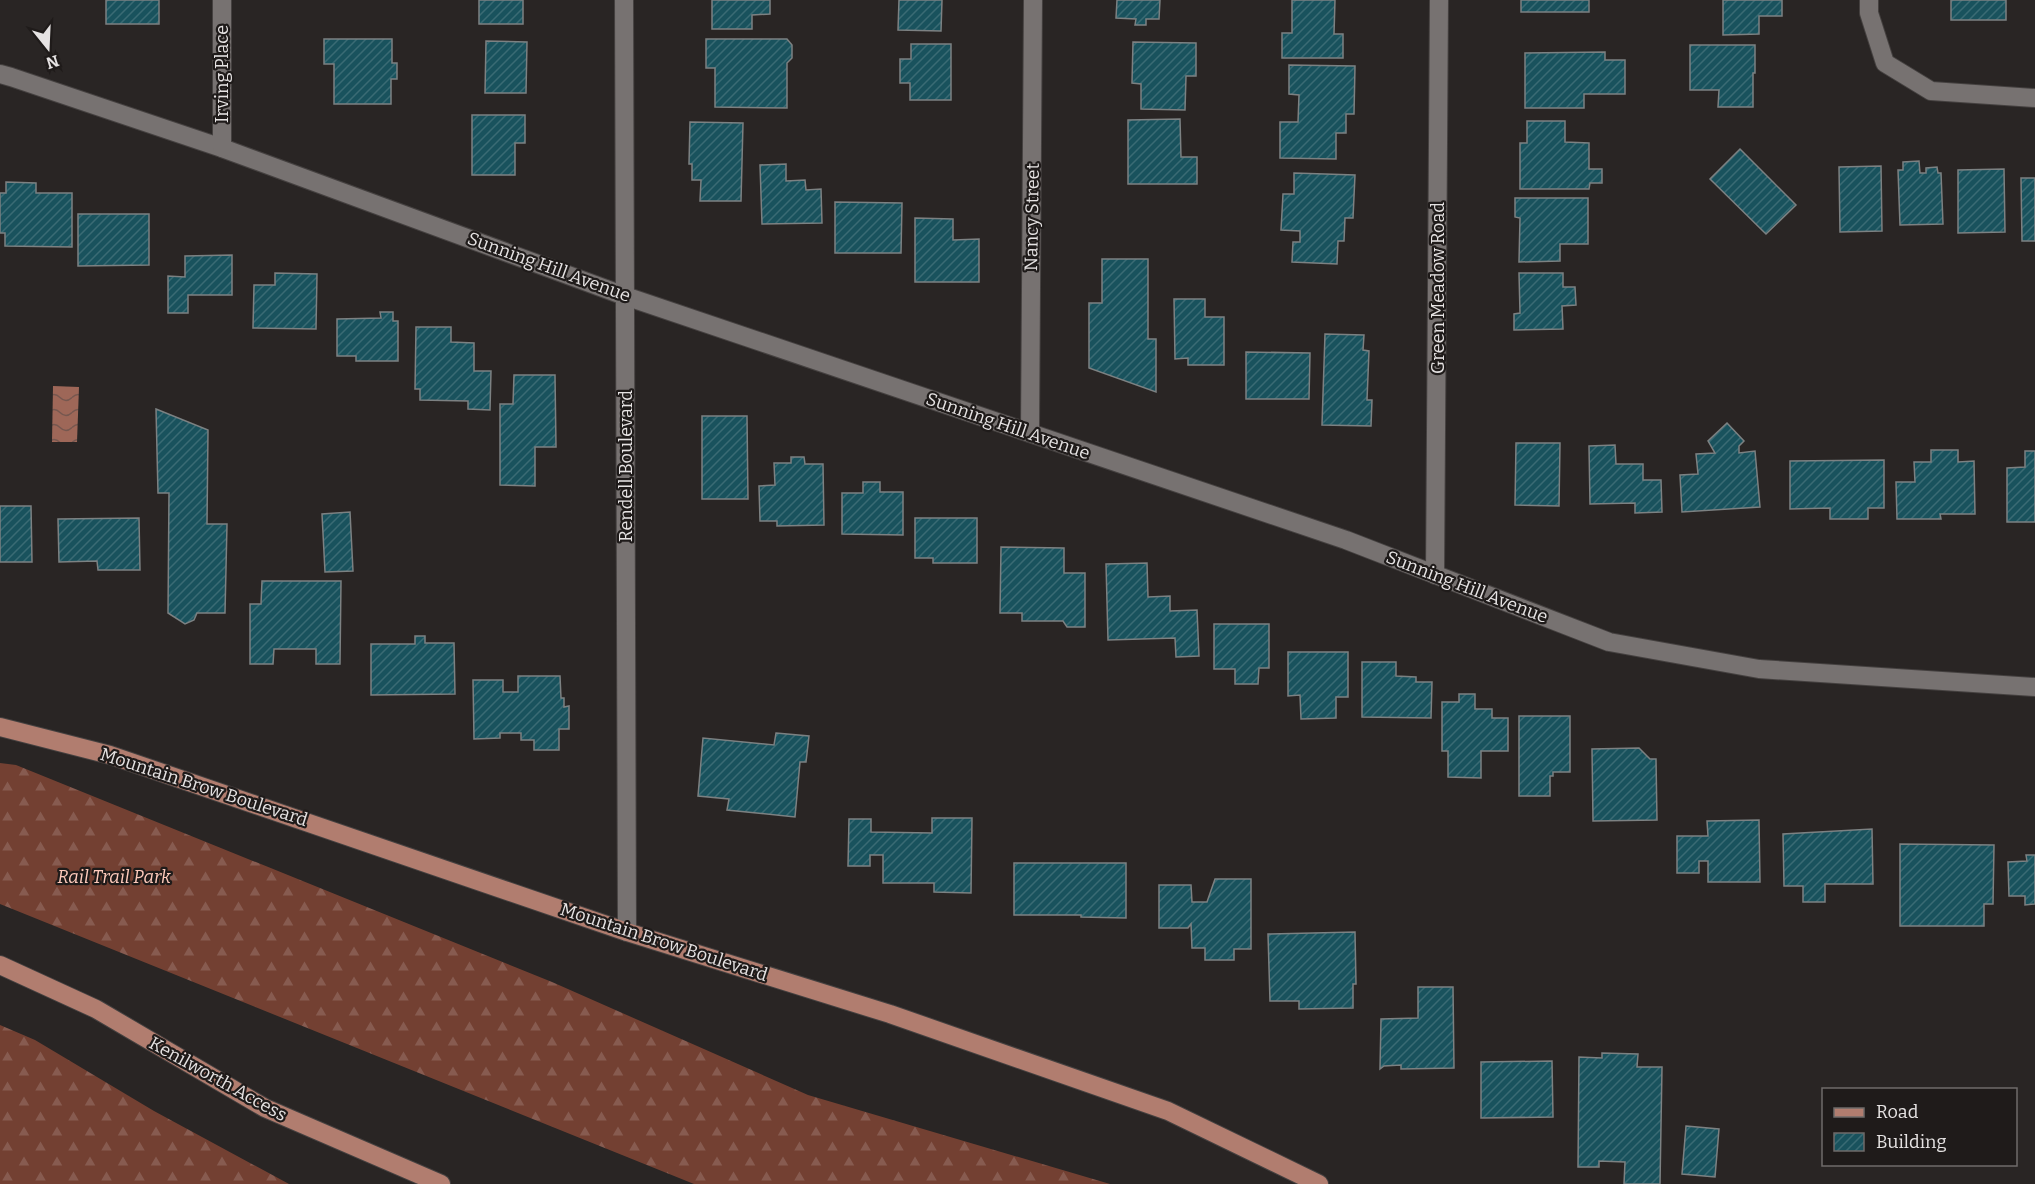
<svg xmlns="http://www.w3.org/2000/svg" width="2035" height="1184" font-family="Bitter,serif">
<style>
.forest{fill:url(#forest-firs)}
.water{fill:url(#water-waves)}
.building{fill:url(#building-hatch);stroke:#7c8182;stroke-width:1.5}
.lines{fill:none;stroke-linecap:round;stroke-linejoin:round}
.minor-casing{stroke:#454140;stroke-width:20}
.major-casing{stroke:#454140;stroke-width:20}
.minor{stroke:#777271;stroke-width:18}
.major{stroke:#b17d6f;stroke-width:18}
.labels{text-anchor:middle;stroke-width:4.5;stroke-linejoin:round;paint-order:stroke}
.street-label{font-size:18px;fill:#e6e3e3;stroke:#1f1b1a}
.park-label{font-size:18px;font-style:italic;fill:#ffcbbc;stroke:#1f1b1a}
</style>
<defs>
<pattern id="forest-firs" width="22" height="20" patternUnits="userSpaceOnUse" patternTransform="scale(1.5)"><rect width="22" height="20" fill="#734032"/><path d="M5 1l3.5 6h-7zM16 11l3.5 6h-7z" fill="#875b50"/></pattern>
<pattern id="water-waves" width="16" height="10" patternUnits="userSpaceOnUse" patternTransform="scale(1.5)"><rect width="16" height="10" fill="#9e6758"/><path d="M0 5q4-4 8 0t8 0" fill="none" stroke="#76574f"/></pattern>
<pattern id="building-hatch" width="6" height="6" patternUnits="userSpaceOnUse" patternTransform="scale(1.5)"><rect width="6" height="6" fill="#19525d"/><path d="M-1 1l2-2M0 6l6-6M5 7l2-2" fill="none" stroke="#3a6b74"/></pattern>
</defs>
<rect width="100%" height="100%" fill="#292524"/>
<g class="forest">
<path d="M 0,763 L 16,765 L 552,982 L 808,1095 L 1110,1184 L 694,1184 L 0,904 Z"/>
<path d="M 0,1025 L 35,1040 L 154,1111 L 289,1184 L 0,1184 Z"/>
</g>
<path class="water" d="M 53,386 L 79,387 L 77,442 L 52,442 Z"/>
<g class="building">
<rect x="106" y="0" width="53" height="24"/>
<rect x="479" y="0" width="44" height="24"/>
<path d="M 712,0 L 770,0 L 770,14 L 752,15 L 752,29 L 712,29 Z"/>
<path d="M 899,0 L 942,0 L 941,31 L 898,30 Z"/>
<path d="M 1117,0 L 1160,0 L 1159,19 L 1146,19 L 1146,25 L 1135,25 L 1136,19 L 1116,18 Z"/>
<path d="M 1292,0 L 1335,0 L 1334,34 L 1343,34 L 1343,58 L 1282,58 L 1282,33 L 1292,33 Z"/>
<rect x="1521" y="0" width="68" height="12"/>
<path d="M 1723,0 L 1782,0 L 1782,16 L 1759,16 L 1759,34 L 1723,35 Z"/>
<rect x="1951" y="0" width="55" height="20"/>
<path d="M 324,39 L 392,39 L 392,63 L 397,63 L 397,79 L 391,79 L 391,104 L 334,104 L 334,64 L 324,64 Z"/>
<path d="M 706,39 L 787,39 L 792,45 L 792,58 L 787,63 L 787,108 L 715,107 L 715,68 L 706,68 Z"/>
<path d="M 486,41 L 527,42 L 526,93 L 485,93 Z"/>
<path d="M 1133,42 L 1196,43 L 1196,76 L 1186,76 L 1185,110 L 1141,109 L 1141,84 L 1132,83 Z"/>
<path d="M 911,44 L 951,44 L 951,100 L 910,100 L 910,83 L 900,83 L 900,59 L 911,59 Z"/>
<path d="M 1690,45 L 1755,45 L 1755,73 L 1753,73 L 1753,107 L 1718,107 L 1719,90 L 1690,90 Z"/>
<path d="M 1605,52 L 1605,60 L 1625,60 L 1625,94 L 1584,94 L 1584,108 L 1525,108 L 1525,53 Z"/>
<path d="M 1289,65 L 1355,66 L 1354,114 L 1346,114 L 1346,133 L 1336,133 L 1336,159 L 1280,158 L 1280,122 L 1298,122 L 1299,95 L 1289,94 Z"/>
<path d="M 472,115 L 525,115 L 525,143 L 515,143 L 515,175 L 472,175 Z"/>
<path d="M 1180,119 L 1181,157 L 1197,157 L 1197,184 L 1128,184 L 1128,120 Z"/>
<path d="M 1527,121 L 1565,121 L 1565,142 L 1589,143 L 1589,169 L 1602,169 L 1602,183 L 1590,183 L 1589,189 L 1520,189 L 1520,143 L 1527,143 Z"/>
<path d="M 690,122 L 743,123 L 741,201 L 700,201 L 701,180 L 692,180 L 692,164 L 689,164 Z"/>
<path d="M 1740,149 L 1796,205 L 1766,234 L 1710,179 Z"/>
<path d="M 1919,161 L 1920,173 L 1926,173 L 1926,168 L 1937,167 L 1938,173 L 1941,173 L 1943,224 L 1900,225 L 1898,170 L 1903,170 L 1903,162 Z"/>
<path d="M 786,164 L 786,181 L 805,180 L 806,190 L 821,189 L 822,223 L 762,224 L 760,165 Z"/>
<path d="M 1881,166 L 1882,231 L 1840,232 L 1839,167 Z"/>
<path d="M 2004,169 L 2005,232 L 1958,233 L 1958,170 Z"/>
<path d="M 1294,173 L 1355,175 L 1353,218 L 1345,218 L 1344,241 L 1338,241 L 1337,264 L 1292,262 L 1293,242 L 1300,242 L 1300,231 L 1281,230 L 1283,194 L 1294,194 Z"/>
<path d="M 2021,178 L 2035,178 L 2035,241 L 2022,241 Z"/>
<path d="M 6,182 L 36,183 L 36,193 L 72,193 L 72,247 L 5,246 L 5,233 L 0,233 L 0,193 L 6,193 Z"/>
<path d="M 1515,198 L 1588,198 L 1588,244 L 1560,244 L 1560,261 L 1519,262 L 1520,218 L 1515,217 Z"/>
<path d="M 835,202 L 902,203 L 901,253 L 835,253 Z"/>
<path d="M 78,214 L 149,214 L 149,265 L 78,266 Z"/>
<path d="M 915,218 L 953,219 L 953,240 L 979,239 L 979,282 L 915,282 Z"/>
<path d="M 232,255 L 232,295 L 188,295 L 188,313 L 168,313 L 168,276 L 185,277 L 185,256 Z"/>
<path d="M 1102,259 L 1148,259 L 1148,339 L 1156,339 L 1156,392 L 1089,368 L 1089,303 L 1102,303 Z"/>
<path d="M 275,273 L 317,274 L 316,329 L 253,328 L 254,285 L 275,285 Z"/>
<path d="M 1519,273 L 1563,273 L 1563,287 L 1575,287 L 1576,305 L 1562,306 L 1563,329 L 1514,330 L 1514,314 L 1520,313 Z"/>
<path d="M 1174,299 L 1205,299 L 1205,317 L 1224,317 L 1224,365 L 1188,365 L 1188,358 L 1175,359 Z"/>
<path d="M 380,312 L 393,312 L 393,321 L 398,321 L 398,361 L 356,361 L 356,356 L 337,356 L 337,319 L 381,318 Z"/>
<path d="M 416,327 L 451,327 L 451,342 L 474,343 L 474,371 L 491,371 L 490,410 L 468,409 L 468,401 L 420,400 L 420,389 L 415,389 Z"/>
<path d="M 1325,334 L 1364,335 L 1363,350 L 1369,351 L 1367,400 L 1372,400 L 1371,426 L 1322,425 Z"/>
<path d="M 1246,352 L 1310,353 L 1309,399 L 1246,399 Z"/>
<path d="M 514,375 L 555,375 L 556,447 L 535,447 L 535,486 L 500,485 L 500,404 L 513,404 Z"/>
<path d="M 156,409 L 208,430 L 207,524 L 227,524 L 225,613 L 197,613 L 194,620 L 185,624 L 168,613 L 169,493 L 158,493 Z"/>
<path d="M 702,416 L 747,416 L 748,499 L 702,499 Z"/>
<path d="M 1727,423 L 1744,441 L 1739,446 L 1739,453 L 1755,451 L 1760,507 L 1682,512 L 1680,475 L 1698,474 L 1696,454 L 1715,453 L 1708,441 Z"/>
<path d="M 1516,443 L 1560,443 L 1559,506 L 1515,505 Z"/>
<path d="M 1615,445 L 1616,464 L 1643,464 L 1643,480 L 1661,480 L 1662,512 L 1635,513 L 1635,503 L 1590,504 L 1589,446 Z"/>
<path d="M 1931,450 L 1958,450 L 1958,462 L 1974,461 L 1975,514 L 1940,514 L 1941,519 L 1897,519 L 1896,482 L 1915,482 L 1914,462 L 1931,462 Z"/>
<path d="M 2025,451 L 2035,451 L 2035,522 L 2007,522 L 2007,468 L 2025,467 Z"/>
<path d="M 791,457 L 804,457 L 805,464 L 823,464 L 824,525 L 777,526 L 777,521 L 760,521 L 759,486 L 775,485 L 774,463 L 791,463 Z"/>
<path d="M 1884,460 L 1884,508 L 1868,508 L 1868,519 L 1830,519 L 1830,508 L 1790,509 L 1790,461 Z"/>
<path d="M 863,482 L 880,482 L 880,492 L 903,492 L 903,535 L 842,534 L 842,493 L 863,493 Z"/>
<path d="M 0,506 L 31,506 L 32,562 L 0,562 Z"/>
<path d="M 350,512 L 353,571 L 325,572 L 322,514 Z"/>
<path d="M 139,518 L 140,570 L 98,570 L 97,561 L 59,562 L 58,519 Z"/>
<path d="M 915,518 L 977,518 L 977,563 L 933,563 L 933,558 L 915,558 Z"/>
<path d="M 1001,547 L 1064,548 L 1064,573 L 1085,573 L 1085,627 L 1067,627 L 1063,621 L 1022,621 L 1022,613 L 1000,613 Z"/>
<path d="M 1147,563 L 1148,597 L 1170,596 L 1170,611 L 1197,610 L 1199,656 L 1176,657 L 1175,638 L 1108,640 L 1106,564 Z"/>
<path d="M 262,581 L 341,581 L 340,664 L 316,664 L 316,649 L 274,649 L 273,664 L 250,664 L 250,604 L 261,604 Z"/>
<path d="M 1214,624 L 1269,624 L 1269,668 L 1259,668 L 1258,684 L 1235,684 L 1235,669 L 1214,669 Z"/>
<path d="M 415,636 L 425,636 L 425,643 L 454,643 L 455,694 L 371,695 L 371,644 L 415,644 Z"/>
<path d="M 1288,652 L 1348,652 L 1348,697 L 1336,697 L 1336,718 L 1301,719 L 1300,695 L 1288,696 Z"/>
<path d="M 1362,662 L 1396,662 L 1396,676 L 1416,677 L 1416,682 L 1432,682 L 1431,718 L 1362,717 Z"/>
<path d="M 518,676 L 560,676 L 561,698 L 564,698 L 564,707 L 569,706 L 569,729 L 559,729 L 559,750 L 534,750 L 534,740 L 521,740 L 521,733 L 500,733 L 500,738 L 474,739 L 473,680 L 503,680 L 503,692 L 518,692 Z"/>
<path d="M 1459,694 L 1475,694 L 1475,709 L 1492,709 L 1492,718 L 1508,718 L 1508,751 L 1481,751 L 1481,778 L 1448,777 L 1448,751 L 1442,751 L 1442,702 L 1459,702 Z"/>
<path d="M 1519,716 L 1570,716 L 1570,772 L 1553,772 L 1553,776 L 1550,776 L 1550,796 L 1519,796 Z"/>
<path d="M 776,733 L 809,736 L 806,762 L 800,762 L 795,817 L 727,810 L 729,799 L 698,796 L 703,738 L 774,745 Z"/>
<path d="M 1639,748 L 1650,759 L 1656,759 L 1657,820 L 1593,821 L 1592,749 Z"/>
<path d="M 932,818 L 972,818 L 971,893 L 934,892 L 934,883 L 883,883 L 883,855 L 870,855 L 870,866 L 848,866 L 849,819 L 871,819 L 871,832 L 932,833 Z"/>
<path d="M 1759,820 L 1760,882 L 1708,882 L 1708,861 L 1699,861 L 1699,873 L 1677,873 L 1677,836 L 1708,836 L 1707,821 Z"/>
<path d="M 1872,829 L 1873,884 L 1825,884 L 1825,902 L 1803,902 L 1803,886 L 1784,886 L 1783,834 Z"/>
<path d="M 1900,844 L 1994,845 L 1993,904 L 1984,904 L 1984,926 L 1900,926 Z"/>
<path d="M 2026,855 L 2035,855 L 2035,904 L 2025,905 L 2025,896 L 2009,896 L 2008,862 L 2027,861 Z"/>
<path d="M 1014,863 L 1126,863 L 1126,918 L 1081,917 L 1081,915 L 1014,915 Z"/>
<path d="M 1215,879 L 1251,879 L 1251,949 L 1234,949 L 1234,960 L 1205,960 L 1205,948 L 1192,948 L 1191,924 L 1188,928 L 1159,928 L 1159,885 L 1191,885 L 1192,902 L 1207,902 Z"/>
<path d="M 1355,932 L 1356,984 L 1353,984 L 1353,1008 L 1299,1009 L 1299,1001 L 1270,1001 L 1268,934 Z"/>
<path d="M 1418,987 L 1453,987 L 1454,1068 L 1401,1069 L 1401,1065 L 1384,1066 L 1380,1069 L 1381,1019 L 1418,1018 Z"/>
<path d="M 1602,1053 L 1638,1054 L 1637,1067 L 1662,1067 L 1660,1184 L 1624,1184 L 1625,1162 L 1599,1161 L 1599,1167 L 1578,1167 L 1579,1057 L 1602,1058 Z"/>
<path d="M 1552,1061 L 1553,1117 L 1481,1118 L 1481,1062 Z"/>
<path d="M 1686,1126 L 1719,1129 L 1715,1177 L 1682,1174 Z"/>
</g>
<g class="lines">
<g class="minor-casing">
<g id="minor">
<path d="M 624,0 L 627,932"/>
<path d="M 1869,0 L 1869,13 L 1885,63 L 1931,91 L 2035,98"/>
<path d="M 0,74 L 11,77 L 222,148 L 625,296 L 1346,540 L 1609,642 L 1759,669 L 2035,687"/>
<path d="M 222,148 L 222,0"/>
<path d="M 1030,433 L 1033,0"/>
<path d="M 1435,575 L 1439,0"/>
</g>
</g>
<g class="major-casing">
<g id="major">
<path d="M 0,727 L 110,755 L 627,932 L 890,1014 L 1168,1111 L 1319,1184"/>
<path d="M 0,965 L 96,1009 L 265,1108 L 441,1184"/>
</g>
</g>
<use href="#minor" class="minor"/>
<use href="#major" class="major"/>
</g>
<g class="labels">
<g class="street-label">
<text transform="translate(222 74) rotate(-90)" y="6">Irving Place</text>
<text transform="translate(1032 217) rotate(-89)" y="6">Nancy Street</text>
<text transform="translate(549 267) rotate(20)" y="6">Sunning Hill Avenue</text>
<text transform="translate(1438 288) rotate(-90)" y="6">Green Meadow Road</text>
<text transform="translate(1008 426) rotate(19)" y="6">Sunning Hill Avenue</text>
<text transform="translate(626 466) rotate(-90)" y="6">Rendell Boulevard</text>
<text transform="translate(1467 587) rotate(21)" y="6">Sunning Hill Avenue</text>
<text transform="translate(204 787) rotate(18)" y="6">Mountain Brow Boulevard</text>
<text transform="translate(664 942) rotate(18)" y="6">Mountain Brow Boulevard</text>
<text transform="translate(218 1079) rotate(29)" y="6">Kenilworth Access</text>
</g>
<g class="park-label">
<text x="114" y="883">Rail Trail Park</text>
</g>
</g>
<rect x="1822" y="1088" width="195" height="78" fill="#1f1b1a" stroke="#6f6b6a" stroke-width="1.5"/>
<rect x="1834" y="1108" width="30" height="9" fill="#b17d6f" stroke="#6f6b6a" stroke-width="1.5"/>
<text x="1876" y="1118" font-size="18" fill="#e6e3e3">Road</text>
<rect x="1834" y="1133" width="30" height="18" fill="url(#building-hatch)" stroke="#6f6b6a" stroke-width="1.5"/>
<text x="1876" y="1148" font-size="18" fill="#e6e3e3">Building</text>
<g transform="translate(48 48) rotate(162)" stroke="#1f1b1a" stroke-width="4.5" paint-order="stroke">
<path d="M0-4.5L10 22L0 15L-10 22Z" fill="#e6e3e3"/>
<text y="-9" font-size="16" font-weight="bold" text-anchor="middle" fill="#e6e3e3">N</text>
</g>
</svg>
